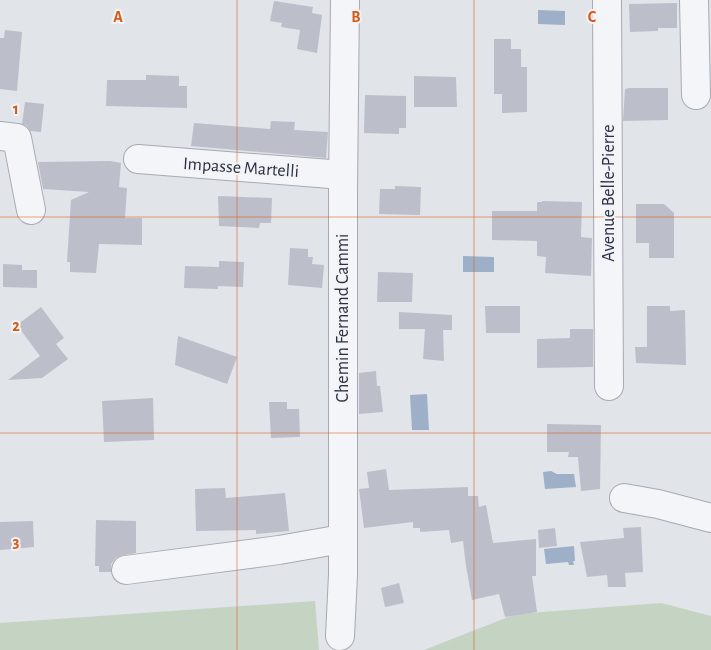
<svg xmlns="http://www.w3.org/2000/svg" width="711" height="650" font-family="'Alegreya Sans',sans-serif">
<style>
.green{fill:#c5d3c3}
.water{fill:#9eafc8}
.building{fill:#bcbfc9}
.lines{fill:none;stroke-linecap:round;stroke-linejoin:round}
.minor-casing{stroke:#a6aab3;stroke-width:30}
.minor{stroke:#f4f5f8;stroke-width:28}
.grid{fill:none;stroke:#de570f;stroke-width:1;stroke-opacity:0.55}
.labels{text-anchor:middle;stroke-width:4;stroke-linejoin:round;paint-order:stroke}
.street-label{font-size:18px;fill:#2a3040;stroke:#f1f3f7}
.grid-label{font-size:16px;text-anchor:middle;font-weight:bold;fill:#de570f;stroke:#f1f3f7;stroke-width:4;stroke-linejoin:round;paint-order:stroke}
</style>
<rect width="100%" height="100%" fill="#e1e4e9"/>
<g class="green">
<path d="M 315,601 L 319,650 L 0,650 L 0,623 Z"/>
<path d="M 661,603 L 711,616 L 711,650 L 424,650 L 516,614 Z"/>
</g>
<g class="water">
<path d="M 538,10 L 565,11 L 565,25 L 538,24 Z"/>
<path d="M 463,256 L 494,257 L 494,272 L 463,272 Z"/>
<path d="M 427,394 L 429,430 L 412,430 L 410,395 Z"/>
<path d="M 551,471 L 557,474 L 574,474 L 576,487 L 545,489 L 543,472 Z"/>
<path d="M 574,546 L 575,561 L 573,561 L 574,565 L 569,565 L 568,562 L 546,564 L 544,549 Z"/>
</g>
<g class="building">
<path d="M 274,1 L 313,7 L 312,13 L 322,15 L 317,53 L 297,49 L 300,30 L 281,27 L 282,23 L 270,21 Z"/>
<path d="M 677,3 L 677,28 L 658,28 L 658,31 L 630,32 L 629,4 Z"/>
<path d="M 5,30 L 22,32 L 17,91 L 0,89 L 0,38 L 4,38 Z"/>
<path d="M 494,39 L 511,39 L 511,49 L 521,49 L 521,67 L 527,67 L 527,112 L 502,113 L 502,94 L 494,94 Z"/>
<path d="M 146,75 L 179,76 L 179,86 L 187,86 L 187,108 L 106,106 L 107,80 L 146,80 Z"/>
<path d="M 414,76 L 456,77 L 457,107 L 414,107 Z"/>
<path d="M 629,88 L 668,88 L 668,120 L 623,121 L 625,89 Z"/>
<path d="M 365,95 L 406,96 L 406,128 L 399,128 L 399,134 L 364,133 Z"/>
<path d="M 25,102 L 44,104 L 41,132 L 30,131 L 27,126 L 22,124 Z"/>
<path d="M 271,121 L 295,122 L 294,130 L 328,132 L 326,158 L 191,146 L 194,123 L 270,129 Z"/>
<path d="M 110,161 L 121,163 L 119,187 L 127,188 L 125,218 L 142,218 L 142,245 L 99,244 L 96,273 L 70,272 L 70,262 L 67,262 L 71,200 L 89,192 L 43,189 L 38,162 Z"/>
<path d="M 395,186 L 421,187 L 420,215 L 379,214 L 380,189 L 395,189 Z"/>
<path d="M 218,196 L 272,198 L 271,223 L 260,223 L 259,228 L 219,226 Z"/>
<path d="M 542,201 L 582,202 L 581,237 L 592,238 L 591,276 L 545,273 L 546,257 L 537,256 L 537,241 L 492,240 L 492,211 L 537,211 L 537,202 L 542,202 Z"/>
<path d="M 636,204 L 664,204 L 674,213 L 674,258 L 649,258 L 649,243 L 636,243 Z"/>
<path d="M 290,248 L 308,249 L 308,257 L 313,257 L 312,264 L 324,265 L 322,288 L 288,285 Z"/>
<path d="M 219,261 L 244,262 L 243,287 L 218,286 L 218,289 L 184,288 L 185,266 L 219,267 Z"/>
<path d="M 3,264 L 22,265 L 22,270 L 37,270 L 37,288 L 3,287 Z"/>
<path d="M 378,272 L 413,273 L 412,302 L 377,302 Z"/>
<path d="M 485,306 L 520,306 L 520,333 L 486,333 Z"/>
<path d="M 647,306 L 670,306 L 670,311 L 685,310 L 686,365 L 636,363 L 635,347 L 647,347 Z"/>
<path d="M 41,307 L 64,338 L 56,344 L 68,359 L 42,378 L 8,380 L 40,356 L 17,325 Z"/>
<path d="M 399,312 L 452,315 L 452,330 L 443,330 L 444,361 L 423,359 L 425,329 L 399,329 Z"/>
<path d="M 570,329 L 593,329 L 593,367 L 537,368 L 537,339 L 570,338 Z"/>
<path d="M 178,336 L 237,357 L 227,384 L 175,365 Z"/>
<path d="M 376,371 L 377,386 L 380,386 L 383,412 L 359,414 L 359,373 Z"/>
<path d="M 153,398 L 154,440 L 104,442 L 102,401 Z"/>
<path d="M 269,402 L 287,402 L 287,409 L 299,409 L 300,437 L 271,438 Z"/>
<path d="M 547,424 L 601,425 L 600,489 L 581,491 L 578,457 L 568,457 L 569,452 L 547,452 Z"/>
<path d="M 386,469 L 389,490 L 468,487 L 468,496 L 478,496 L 479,507 L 486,505 L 493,543 L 536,539 L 536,576 L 532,576 L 537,612 L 505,617 L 499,594 L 472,600 L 466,566 L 463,541 L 451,543 L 449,530 L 420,532 L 420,528 L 413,528 L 413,522 L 364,528 L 359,489 L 369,488 L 367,472 Z"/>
<path d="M 225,488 L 226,498 L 285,493 L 289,531 L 256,534 L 256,530 L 196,531 L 195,489 Z"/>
<path d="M 96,520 L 136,521 L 136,553 L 124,555 L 116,558 L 111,564 L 111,572 L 99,572 L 99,566 L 95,566 Z"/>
<path d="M 33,521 L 34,547 L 0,550 L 0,522 Z"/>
<path d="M 641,527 L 643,572 L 625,573 L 626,587 L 608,587 L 607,575 L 587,577 L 580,542 L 624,538 L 623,528 Z"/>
<path d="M 555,528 L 557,546 L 539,548 L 538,530 Z"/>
<path d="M 399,583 L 404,603 L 385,607 L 381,588 Z"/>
</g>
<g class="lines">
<g class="minor-casing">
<g id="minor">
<path d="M 607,0 L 609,386"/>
<path d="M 694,0 L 696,95"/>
<path d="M 0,136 L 17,138 L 31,210"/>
<path d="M 138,159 L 343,175"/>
<path d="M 624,498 L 658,504 L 711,518"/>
<path d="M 126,570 L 279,550 L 342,539"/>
<path d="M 340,636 L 343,575 L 343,190 L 345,0"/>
</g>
</g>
<use href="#minor" class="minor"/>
</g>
<path class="grid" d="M 237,0 L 237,650M 474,0 L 474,650M 0,217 L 711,217M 0,433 L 711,433"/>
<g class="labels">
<g class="street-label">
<text transform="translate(241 167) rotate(4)" y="6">Impasse Martelli</text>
<text transform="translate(608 193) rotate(-90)" y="6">Avenue Belle-Pierre</text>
<text transform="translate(342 318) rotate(-90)" y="6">Chemin Fernand Cammi</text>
</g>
</g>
<g class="grid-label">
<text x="118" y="22">A</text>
<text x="356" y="22">B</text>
<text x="592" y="22">C</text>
<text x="16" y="114">1</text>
<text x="16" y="331">2</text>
<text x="16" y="547">3</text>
</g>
</svg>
